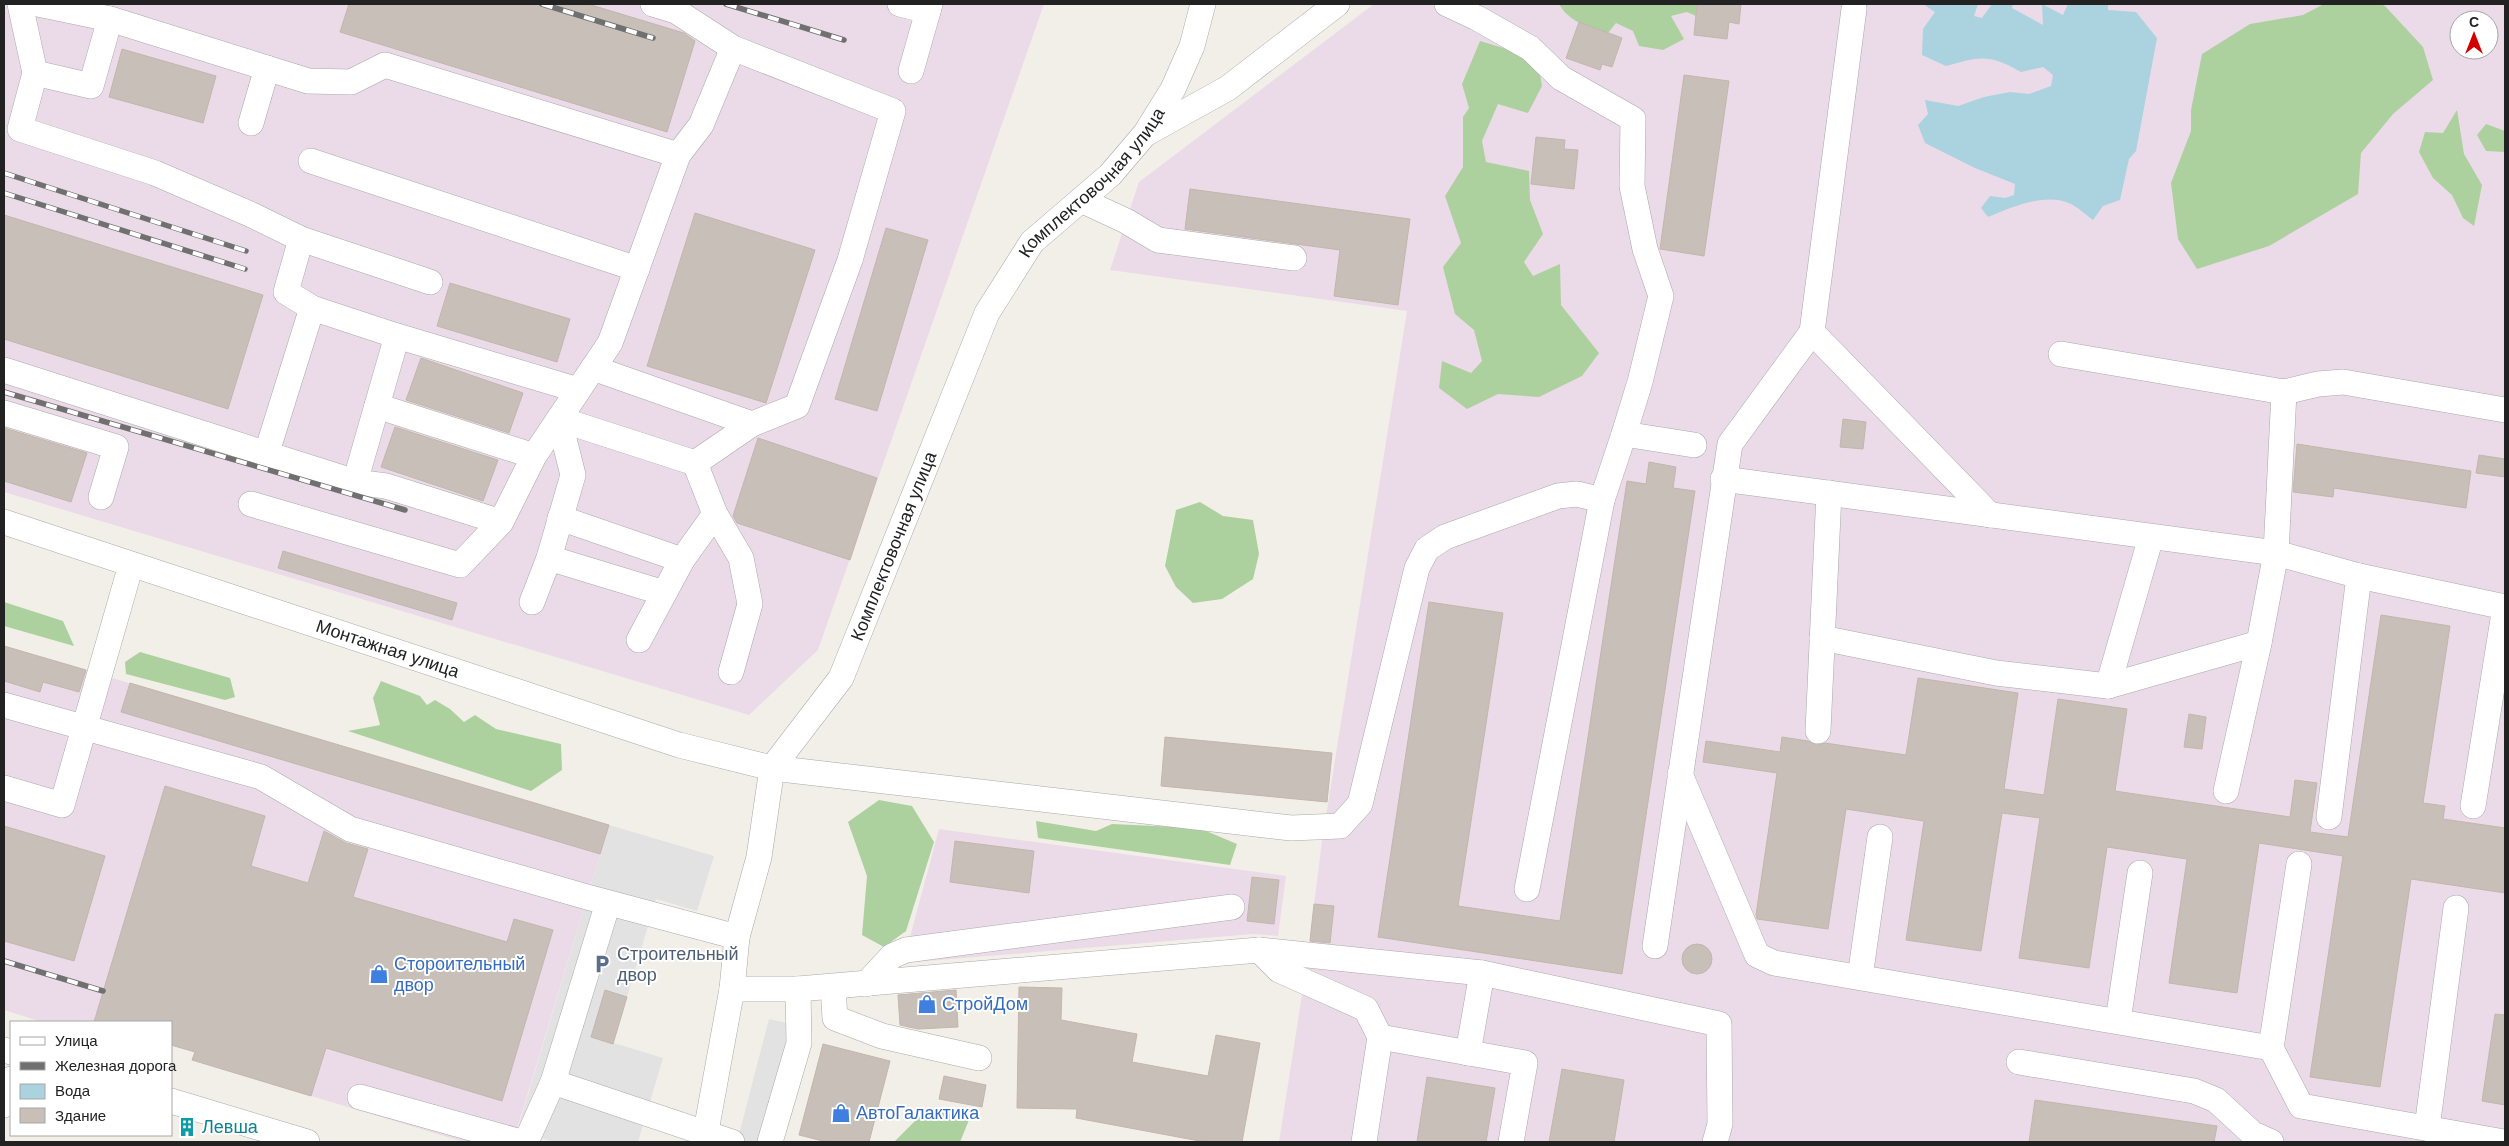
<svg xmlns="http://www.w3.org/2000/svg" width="2509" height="1146" font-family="Arial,sans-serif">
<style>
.industrial{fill:#ebdbe8;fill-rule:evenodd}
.forest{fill:#add19e}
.parking{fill:#e2e2e2}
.water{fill:#aad3df}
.building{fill:#c7bfb8;stroke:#c4b6ab}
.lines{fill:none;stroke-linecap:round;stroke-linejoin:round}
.minor-casing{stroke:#a9a9a9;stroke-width:26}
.minor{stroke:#fff;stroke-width:25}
.rail-casing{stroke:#707070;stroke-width:5.5}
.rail{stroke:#fff;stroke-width:4;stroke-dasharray:11;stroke-linecap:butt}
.labels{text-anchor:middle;stroke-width:4;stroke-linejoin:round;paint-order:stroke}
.street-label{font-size:18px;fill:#222;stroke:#fff}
.service-label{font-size:18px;fill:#4e5e75;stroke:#fff;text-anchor:start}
.shop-label{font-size:18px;fill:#366cbe;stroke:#fff;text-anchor:start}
.culture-label{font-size:18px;fill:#0d838f;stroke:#fff;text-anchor:start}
</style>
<rect width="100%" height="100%" fill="#f2efe9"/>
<g class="industrial">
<path d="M 4,4 L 1044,4 L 818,650 L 749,715 L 4,492 Z"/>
<path d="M 1374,4 L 2505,4 L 2505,1142 L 1279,1142 L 1306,969 L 1322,841 L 1407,311 L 1110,270 L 1139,182 ZM 2459,20 L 2489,20 L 2489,50 L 2459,50 Z"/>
<path d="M 4,646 L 609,825 L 513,1142 L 464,1142 L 192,1060 L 195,1052 L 171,1045 L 171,1022 L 42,1022 L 4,1010 Z"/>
<path d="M 939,829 L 1286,876 L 1278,936 L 1253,934 L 903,963 Z"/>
</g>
<g class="forest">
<path d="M 1559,4 L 1697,4 L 1696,16 L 1687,12 L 1671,16 L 1684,39 L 1663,50 L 1639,46 L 1633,31 L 1616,23 L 1608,33 C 1588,26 1570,23 1559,4 Z"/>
<path d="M 2324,4 L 2381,4 L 2385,6 L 2423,47 L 2433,80 L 2393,114 L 2361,153 L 2358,194 L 2269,246 L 2197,269 L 2178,239 L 2171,183 L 2191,131 L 2191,110 L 2202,54 L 2250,24 L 2303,15 Z"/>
<path d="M 1480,41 L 1537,58 L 1542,86 L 1528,113 L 1498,104 L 1482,141 L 1486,162 L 1529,171 L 1530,200 L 1543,234 L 1524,262 L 1533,276 L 1560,264 L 1561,305 L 1599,353 L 1582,376 L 1539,397 L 1498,394 L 1467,409 L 1439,388 L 1442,361 L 1471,373 L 1482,361 L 1474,330 L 1455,314 L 1443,267 L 1461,243 L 1445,196 L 1463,167 L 1463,117 L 1469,108 L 1462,84 Z"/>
<path d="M 2457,110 L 2464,154 L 2482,185 L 2474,226 L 2463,218 L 2452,195 L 2433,178 L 2419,152 L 2425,132 L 2443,133 Z"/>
<path d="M 2486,124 L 2505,131 L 2505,152 L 2486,151 L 2477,135 Z"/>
<path d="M 1200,502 L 1223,516 L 1253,520 L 1259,554 L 1253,579 L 1222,599 L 1193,603 L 1176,587 L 1165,566 L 1176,510 Z"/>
<path d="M 4,602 L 63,621 L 74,646 L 4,626 Z"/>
<path d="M 140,652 L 230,678 L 235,697 L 225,700 L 126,674 L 125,662 Z"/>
<path d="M 381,681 L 420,696 L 427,705 L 435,700 L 450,709 L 464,722 L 475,715 L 496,729 L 561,744 L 562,770 L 531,791 L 348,731 L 380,725 L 373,698 Z"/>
<path d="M 879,800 L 912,806 L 934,842 L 906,931 L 884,947 L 862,935 L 867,876 L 848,822 Z"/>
<path d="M 1036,821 L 1096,831 L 1112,824 L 1199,828 L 1237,844 L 1230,865 L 1038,838 Z"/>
<path d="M 928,1108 L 969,1120 L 960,1142 L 894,1142 Z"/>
</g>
<g class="parking">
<path d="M 609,825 L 714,856 L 697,911 L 656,899 L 627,997 L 605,990 L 591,1036 L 663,1058 L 638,1142 L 554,1142 L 517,1131 Z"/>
<path d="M 769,1019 L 791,1024 L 761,1142 L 737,1142 Z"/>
</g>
<path class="water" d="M 1923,4 L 1978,4 L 1974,16 L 1982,18 L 1992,4 L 2013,4 L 2012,8 L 2043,25 L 2042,4 L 2063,15 L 2068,4 L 2108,4 L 2108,10 L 2136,12 L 2157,38 L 2136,151 L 2129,159 L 2120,200 L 2103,206 L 2093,220 C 2086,215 2079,208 2071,204 C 2047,192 2011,207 1988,217 L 1981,208 L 1990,196 L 2005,198 L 2014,195 L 2015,184 L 1975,168 L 1925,143 L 1918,125 L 1928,114 L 1925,100 L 1958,106 L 1984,97 L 2010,92 L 2029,94 L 2051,86 L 2053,75 L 2043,67 L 2021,72 C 1990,54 1980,56 1946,66 L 1922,55 L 1923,29 L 1935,12 Z"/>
<g class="building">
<path d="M 349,4 L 588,4 L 684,33 L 695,41 L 667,132 L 340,32 Z"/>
<path d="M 1697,4 L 1741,4 L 1739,24 L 1729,22 L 1727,39 L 1694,35 Z"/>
<path d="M 1579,22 L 1622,38 L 1612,67 L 1602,64 L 1600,70 L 1566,58 Z"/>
<path d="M 122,49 L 216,76 L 203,123 L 109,97 Z"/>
<path d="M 1684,75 L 1729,81 L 1704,256 L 1660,249 Z"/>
<path d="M 1536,137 L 1565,140 L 1564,149 L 1578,150 L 1574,189 L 1531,184 Z"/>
<path d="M 1190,189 L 1410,219 L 1398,305 L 1334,296 L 1340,250 L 1185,229 Z"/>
<path d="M 695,213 L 815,250 L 766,403 L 647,366 Z"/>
<path d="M 4,215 L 263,295 L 228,409 L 4,339 Z"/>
<path d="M 886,228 L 928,240 L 877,411 L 835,399 Z"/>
<path d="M 450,283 L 570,319 L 557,362 L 437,326 Z"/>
<path d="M 421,358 L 523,393 L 509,433 L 406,400 Z"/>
<path d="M 1843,419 L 1866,422 L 1863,449 L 1840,447 Z"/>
<path d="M 395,427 L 498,460 L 483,501 L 381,467 Z"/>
<path d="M 4,428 L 87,453 L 71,502 L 4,481 Z"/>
<path d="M 758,438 L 877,478 L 850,560 L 737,523 L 733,516 Z"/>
<path d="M 2297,444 L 2471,471 L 2466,508 L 2334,488 L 2333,497 L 2293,492 Z"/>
<path d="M 2479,455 L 2505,459 L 2505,477 L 2476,473 Z"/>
<path d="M 1649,462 L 1676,467 L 1673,488 L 1695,491 L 1622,974 L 1378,937 L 1429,602 L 1503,613 L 1458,906 L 1560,921 L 1627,481 L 1646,484 Z"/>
<path d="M 283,551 L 457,603 L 452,620 L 278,568 Z"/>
<path d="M 2381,615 L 2450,626 L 2423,803 L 2445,806 L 2443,819 L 2505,828 L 2505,893 L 2411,879 L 2380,1087 L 2310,1077 L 2343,856 L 2259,843 L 2237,993 L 2169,983 L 2187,859 L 2107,847 L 2089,968 L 2019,958 L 2040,818 L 2002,813 L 1981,951 L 1906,940 L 1924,821 L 1846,809 L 1828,929 L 1757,919 L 1756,915 L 1777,773 L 1703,762 L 1706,741 L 1780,752 L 1782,737 L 1808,741 L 1817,745 L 1825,743 L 1906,755 L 1918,678 L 2018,693 L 2004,789 L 2044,795 L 2058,699 L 2127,709 L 2115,791 L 2290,817 L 2295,780 L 2317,783 L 2310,832 L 2348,837 Z"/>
<path d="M 4,646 L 86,670 L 79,692 L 43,682 L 40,692 L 4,681 Z"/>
<path d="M 130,683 L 609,825 L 600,854 L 121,712 Z"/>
<path d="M 2189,714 L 2206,717 L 2202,749 L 2184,747 Z"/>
<path d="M 1165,737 L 1332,753 L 1327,802 L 1161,786 Z"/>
<path d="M 165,786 L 265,816 L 251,866 L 308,883 L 324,831 L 346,843 L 368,849 L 353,897 L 507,942 L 514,919 L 553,930 L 502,1101 L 326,1048 L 311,1096 L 192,1060 L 195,1052 L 171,1045 L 171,1022 L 94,1022 Z"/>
<path d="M 4,826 L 105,856 L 74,961 L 4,941 Z"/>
<path d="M 955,841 L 1034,851 L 1029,893 L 950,882 Z"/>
<path d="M 1252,877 L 1279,880 L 1274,924 L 1247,921 Z"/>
<path d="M 1314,904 L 1334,906 L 1330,943 L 1310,941 Z"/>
<circle cx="1697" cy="959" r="15"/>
<path d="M 1019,987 L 1062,988 L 1061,1020 L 1137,1034 L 1132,1062 L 1208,1076 L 1216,1035 L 1260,1043 L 1242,1142 L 1205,1142 L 1076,1118 L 1077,1109 L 1017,1108 Z"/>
<path d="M 605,990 L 627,997 L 613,1044 L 591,1037 Z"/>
<path d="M 956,990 L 958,1027 L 918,1029 L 900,1025 L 898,995 Z"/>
<path d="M 2495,1014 L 2505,1015 L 2505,1105 L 2482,1101 Z"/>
<path d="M 823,1044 L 890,1061 L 869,1142 L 827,1142 L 799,1135 Z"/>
<path d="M 1562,1069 L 1624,1080 L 1614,1142 L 1549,1142 Z"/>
<path d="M 944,1076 L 986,1085 L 982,1107 L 939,1099 Z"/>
<path d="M 1427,1077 L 1495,1088 L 1486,1142 L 1417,1142 Z"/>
<path d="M 2035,1100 L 2217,1126 L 2214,1142 L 2029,1142 Z"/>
</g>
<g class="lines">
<g class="minor-casing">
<g id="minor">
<path d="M 20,4 L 35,73 L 20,129 L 155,173 L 252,215 L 301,239 L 430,282"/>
<path d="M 38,4 L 110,19 L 308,81 L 351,82 L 385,65 L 678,155"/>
<path d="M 653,4 L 676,11 L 733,48 L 893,111 L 850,260 L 797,406 L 752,424 L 695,463"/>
<path d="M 900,4 L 928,11"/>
<path d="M 1447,4 L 1477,18 L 1530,48 L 1561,78 L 1633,119 L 1632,186 L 1645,249 L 1661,296 L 1640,382 L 1624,434"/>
<path d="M 911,71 L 930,4"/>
<path d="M 35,73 L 91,86 L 110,19"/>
<path d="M 251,123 L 267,68"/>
<path d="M 1147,133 L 1228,88 L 1337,4"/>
<path d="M 311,161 L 637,269"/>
<path d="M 1081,200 L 1126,221 L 1158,240 L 1294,258"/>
<path d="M 301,239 L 286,292 L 312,308 L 397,336 L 578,390"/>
<path d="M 1812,332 L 1990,515"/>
<path d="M 2061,354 L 2284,392 L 2318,384 L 2343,382 L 2505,410"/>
<path d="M 593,368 L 752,424"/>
<path d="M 4,370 L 355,482 L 386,486 L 501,522"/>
<path d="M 377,406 L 534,456"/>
<path d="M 4,413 L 116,447 L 101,497"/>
<path d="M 559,419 L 695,463 L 715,514 L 741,558 L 750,604 L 731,672"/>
<path d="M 266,455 L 312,308"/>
<path d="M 1723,479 L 2276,553 L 2359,576 L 2505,607 L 2473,806"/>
<path d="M 355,482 L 397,336"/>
<path d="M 251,504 L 460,565 L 501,522 L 534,456 L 610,343 L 678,155 L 701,125 L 733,48"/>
<path d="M 560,518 L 682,560"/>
<path id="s1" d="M 4,522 L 679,745 L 772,768 L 1291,828 L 1340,826 L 1360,804 L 1417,568 L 1427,549 L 1445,537 L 1558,496 L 1577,494 L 1602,500"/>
<path d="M 549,558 L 664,593"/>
<path d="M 532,602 L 549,558 L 573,475 L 559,419"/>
<path d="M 1822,638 L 1996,673 L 2108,686 L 2259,643"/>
<path d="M 639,640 L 682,560 L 715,514"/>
<path d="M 2108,686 L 2151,537"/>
<path d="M 4,705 L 261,777 L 350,829 L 587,897 L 737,937"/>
<path d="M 1818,731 L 1829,493"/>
<path d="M 1680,774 L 1757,955 L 1774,963 L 2271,1048"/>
<path d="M 4,788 L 62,805 L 131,565"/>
<path d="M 2226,791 L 2259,643 L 2276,553 L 2284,392"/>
<path d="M 2329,817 L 2359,576"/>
<path d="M 2299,864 L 2271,1048 L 2301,1106 L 2504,1142"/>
<path d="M 1527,889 L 1602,500 L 1624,434 L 1694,445"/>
<path d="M 608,903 L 553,1082 L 732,1142"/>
<path d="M 1655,946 L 1730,444 L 1812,332 L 1854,9"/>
<path d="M 1259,950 L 1279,970 L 1366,1009 L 1380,1037 L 1364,1142"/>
<path d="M 1860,977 L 1880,837"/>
<path d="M 866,984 L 892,956 L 906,950 L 1232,907"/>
<path d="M 833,987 L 835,1018 L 882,1036 L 979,1058"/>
<path d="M 732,989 L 798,989 L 1259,950 L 1482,973 L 1719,1024 L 1720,1124 L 1715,1142"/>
<path d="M 2118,1021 L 2140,873"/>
<path d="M 1380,1037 L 1525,1063 L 1511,1142"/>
<path d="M 4,1050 L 11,1052"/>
<path d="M 1468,1053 L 1482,973"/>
<path d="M 2019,1062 L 2194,1091 L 2216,1100 L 2253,1134 L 2271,1142"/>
<path d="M 360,1097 L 521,1142"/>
<path d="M 171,1101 L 307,1142"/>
<path d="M 4,1105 L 11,1079"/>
<path d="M 2427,1128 L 2456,908"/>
<path d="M 526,1142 L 553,1082"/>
<path id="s2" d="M 704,1142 L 732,989 L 737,937 L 759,857 L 772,768 L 841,678 L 987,313 L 1032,242 L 1110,175 L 1145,134 L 1173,89 L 1192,46 L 1203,4"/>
<path d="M 770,1142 L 799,1043 L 798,989"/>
</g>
</g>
<use href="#minor" class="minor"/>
<g class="rail-casing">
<g id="rail">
<path d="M 542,4 L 653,38"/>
<path d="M 726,4 L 844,40"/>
<path d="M 4,173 L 246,251"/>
<path d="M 4,193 L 245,269"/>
<path d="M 4,392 L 405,510"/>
<path d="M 4,961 L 103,991"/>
</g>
</g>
<use href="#rail" class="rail"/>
</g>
<defs>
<g id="parking-bare" transform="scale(1.5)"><path d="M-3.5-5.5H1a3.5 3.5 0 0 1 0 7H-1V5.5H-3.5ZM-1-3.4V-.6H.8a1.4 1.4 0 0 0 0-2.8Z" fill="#5c6f8a" stroke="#fff" stroke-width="2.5" paint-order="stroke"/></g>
<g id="shop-bare" transform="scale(1.5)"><path d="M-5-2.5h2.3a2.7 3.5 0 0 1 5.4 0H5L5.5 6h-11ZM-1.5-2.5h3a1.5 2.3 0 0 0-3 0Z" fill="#3f7fe0" stroke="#fff" stroke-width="2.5" paint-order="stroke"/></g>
<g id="building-bare" transform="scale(1.5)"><path d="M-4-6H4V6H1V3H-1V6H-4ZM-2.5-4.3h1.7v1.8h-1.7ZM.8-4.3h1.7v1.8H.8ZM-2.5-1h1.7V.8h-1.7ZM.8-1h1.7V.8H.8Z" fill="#0f9aa8" stroke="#fff" stroke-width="2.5" paint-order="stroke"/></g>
</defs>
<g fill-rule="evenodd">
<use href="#parking-bare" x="602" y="964"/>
<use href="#shop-bare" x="379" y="974"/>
<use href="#shop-bare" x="927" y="1004"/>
<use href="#shop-bare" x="841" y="1113"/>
<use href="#building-bare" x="187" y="1127"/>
</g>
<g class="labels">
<g class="street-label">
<text dy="6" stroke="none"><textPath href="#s2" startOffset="1056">Комплектовочная улица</textPath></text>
<text dy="6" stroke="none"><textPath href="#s2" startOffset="636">Комплектовочная улица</textPath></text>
<text dy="6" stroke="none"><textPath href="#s1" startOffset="404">Монтажная улица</textPath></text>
</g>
<g class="service-label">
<text x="617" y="960">Строительный<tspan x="617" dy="21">двор</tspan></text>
</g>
<g class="shop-label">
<text x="394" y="970">Стороительный<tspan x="394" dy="21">двор</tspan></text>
<text x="942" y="1010">СтройДом</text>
<text x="856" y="1119">АвтоГалактика</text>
</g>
<g class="culture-label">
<text x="202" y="1133">Левша</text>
</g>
</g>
<rect width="2509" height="1146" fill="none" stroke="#222222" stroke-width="10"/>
<rect x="10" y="1021" width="162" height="115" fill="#ffffff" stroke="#a7a7a7"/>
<rect x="20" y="1037" width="25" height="8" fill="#ffffff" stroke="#a7a7a7"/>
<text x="55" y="1046" font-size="15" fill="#222222">Улица</text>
<rect x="20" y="1062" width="25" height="8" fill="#707070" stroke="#a7a7a7"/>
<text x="55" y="1071" font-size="15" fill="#222222">Железная дорога</text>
<rect x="20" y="1084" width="25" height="15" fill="#aad3df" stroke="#a7a7a7"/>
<text x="55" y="1096" font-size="15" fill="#222222">Вода</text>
<rect x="20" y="1108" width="25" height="15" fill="#c7bfb8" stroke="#a7a7a7"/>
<text x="55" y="1121" font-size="15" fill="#222222">Здание</text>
<g transform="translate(2474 35)"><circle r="24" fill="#ffffff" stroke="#a7a7a7"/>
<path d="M0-4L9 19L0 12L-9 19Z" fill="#d40000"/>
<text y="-8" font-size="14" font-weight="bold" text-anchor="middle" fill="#222222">С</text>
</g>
</svg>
